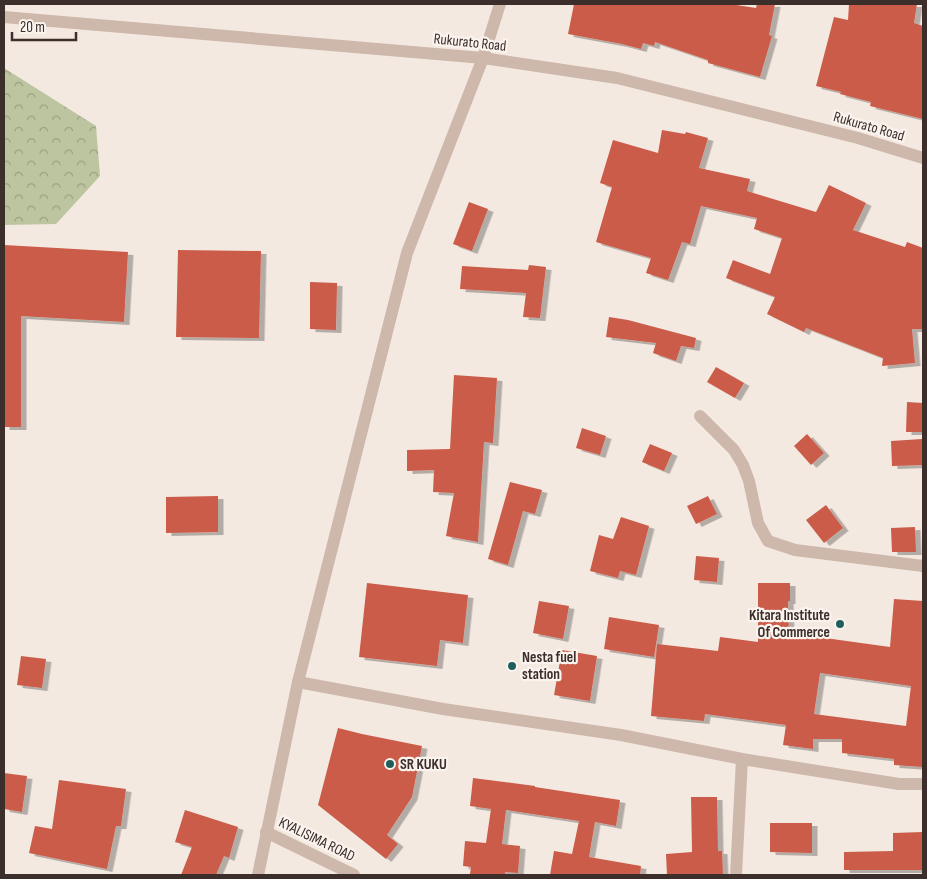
<svg xmlns="http://www.w3.org/2000/svg" width="927" height="879" font-family="'Sofia Sans Condensed',sans-serif">
<style>
.forest{fill:url(#forest-crowns)}
.building{fill:#cb5c48;fill-rule:evenodd;filter:url(#shadow)}
.lines{fill:none;stroke-linecap:round;stroke-linejoin:round}
.minor{stroke:#ceb8ab;stroke-width:12}
.poi-dot{fill:#1e5f5e;stroke:#fbf4ee;stroke-width:2}
.labels{text-anchor:middle;stroke-width:4.5;stroke-linejoin:round;paint-order:stroke}
.street-label{font-size:15px;fill:#3b2e2b;stroke:#fbf4ee}
.poi-label{font-size:15px;font-weight:bold;fill:#3b2e2b;stroke:#fbf4ee;text-anchor:start}
</style>
<defs>
<pattern id="forest-crowns" width="20" height="18" patternUnits="userSpaceOnUse" patternTransform="scale(1.25)"><rect width="20" height="18" fill="#bcc59f"/><path d="M2 6a3 3 0 1 1 6 0M12 15a3 3 0 1 1 6 0" fill="none" stroke="#9aa082"/></pattern>
<filter id="shadow"><feDropShadow dx="5.5" dy="3" stdDeviation="0" flood-color="#0004"/></filter>
</defs>
<rect width="100%" height="100%" fill="#f4e9e1"/>
<path class="forest" d="M 4,68 L 96,126 L 100,176 L 56,224 L 4,225 Z"/>
<g class="building">
<path d="M 574,4 L 730,4 L 756,8 L 757,4 L 775,4 L 769,35 L 772,36 L 760,77 L 708,63 L 708,60 L 655,42 L 654,46 L 643,43 L 641,49 L 622,44 L 568,34 Z"/>
<path d="M 849,4 L 917,4 L 914,23 L 923,26 L 923,119 L 870,106 L 871,102 L 840,94 L 841,92 L 816,86 L 834,17 L 848,20 Z"/>
<path d="M 662,130 L 685,134 L 686,132 L 708,138 L 699,168 L 750,179 L 747,191 L 816,212 L 829,185 L 866,203 L 853,230 L 905,247 L 907,242 L 923,248 L 923,329 L 912,329 L 915,363 L 882,366 L 883,358 L 806,328 L 804,332 L 767,314 L 775,297 L 726,278 L 733,260 L 770,274 L 782,238 L 754,229 L 757,218 L 701,206 L 690,244 L 682,242 L 668,280 L 646,273 L 651,258 L 596,242 L 612,187 L 600,183 L 613,140 L 658,153 Z"/>
<path d="M 469,202 L 488,209 L 472,251 L 453,244 Z"/>
<path d="M 4,245 L 128,252 L 124,322 L 21,316 L 21,427 L 4,427 Z"/>
<path d="M 178,250 L 261,251 L 259,338 L 176,337 Z"/>
<path d="M 529,265 L 546,267 L 540,318 L 523,317 L 526,293 L 460,289 L 462,266 L 528,270 Z"/>
<path d="M 310,282 L 337,283 L 336,330 L 310,329 Z"/>
<path d="M 609,317 L 628,320 L 696,338 L 694,348 L 681,346 L 676,361 L 653,353 L 656,343 L 606,337 Z"/>
<path d="M 716,367 L 744,383 L 735,398 L 707,382 Z"/>
<path d="M 454,375 L 497,378 L 493,443 L 484,442 L 478,542 L 446,536 L 454,493 L 433,492 L 434,470 L 407,471 L 407,450 L 450,449 Z"/>
<path d="M 907,402 L 923,403 L 923,432 L 906,432 Z"/>
<path d="M 582,428 L 606,436 L 600,455 L 576,448 Z"/>
<path d="M 807,434 L 824,453 L 811,465 L 794,446 Z"/>
<path d="M 922,439 L 923,465 L 892,466 L 891,441 Z"/>
<path d="M 650,444 L 672,453 L 664,471 L 642,462 Z"/>
<path d="M 510,482 L 542,490 L 535,514 L 523,511 L 508,565 L 488,559 Z"/>
<path d="M 218,496 L 218,532 L 166,533 L 166,497 Z"/>
<path d="M 708,496 L 717,514 L 696,524 L 687,506 Z"/>
<path d="M 826,505 L 843,528 L 824,543 L 806,520 Z"/>
<path d="M 621,517 L 649,526 L 636,575 L 620,571 L 618,578 L 590,571 L 599,535 L 613,539 Z"/>
<path d="M 915,527 L 916,552 L 892,552 L 891,528 Z"/>
<path d="M 696,556 L 719,558 L 717,582 L 694,580 Z"/>
<path d="M 367,583 L 468,595 L 463,643 L 440,640 L 437,666 L 359,657 Z"/>
<path d="M 758,583 L 790,583 L 790,601 L 788,601 L 789,633 L 890,647 L 894,599 L 923,601 L 923,767 L 894,765 L 894,759 L 842,753 L 842,739 L 813,739 L 813,749 L 783,745 L 786,725 L 705,714 L 704,721 L 651,716 L 657,644 L 718,651 L 720,637 L 758,642 ZM 820,673 L 911,686 L 906,726 L 814,714 Z"/>
<path d="M 539,601 L 569,606 L 563,639 L 533,633 Z"/>
<path d="M 609,617 L 659,625 L 654,657 L 604,649 Z"/>
<path d="M 562,650 L 597,656 L 590,701 L 554,695 Z"/>
<path d="M 21,656 L 46,659 L 42,688 L 17,685 Z"/>
<path d="M 338,728 L 362,734 L 422,746 L 412,797 L 387,835 L 398,844 L 386,859 L 318,805 Z"/>
<path d="M 4,773 L 27,776 L 22,812 L 4,809 Z"/>
<path d="M 473,778 L 535,786 L 535,787 L 620,800 L 616,826 L 595,822 L 589,857 L 641,866 L 640,875 L 550,875 L 554,851 L 572,854 L 579,821 L 506,810 L 502,844 L 520,846 L 518,873 L 505,872 L 505,875 L 470,874 L 471,867 L 463,866 L 465,841 L 486,843 L 491,809 L 470,806 Z"/>
<path d="M 59,780 L 126,789 L 121,826 L 116,826 L 107,869 L 29,853 L 35,826 L 52,829 Z"/>
<path d="M 691,797 L 717,797 L 718,851 L 722,851 L 723,875 L 667,875 L 666,854 L 692,852 Z"/>
<path d="M 185,810 L 238,827 L 229,858 L 224,856 L 216,875 L 181,875 L 192,847 L 175,842 Z"/>
<path d="M 770,823 L 812,823 L 812,853 L 770,852 Z"/>
<path d="M 923,832 L 923,870 L 844,870 L 844,852 L 893,851 L 893,833 Z"/>
</g>
<g class="lines">
<g class="minor">
<path d="M 4,17 L 483,58 L 617,78 L 858,138 L 923,158"/>
<path d="M 700,416 L 734,450 L 743,465 L 749,481 L 758,523 L 768,541 L 795,550 L 923,566"/>
<path d="M 298,682 L 443,709 L 621,735 L 742,759 L 899,784 L 923,784"/>
<path d="M 266,832 L 354,875"/>
<path d="M 258,875 L 298,682 L 407,253 L 483,58 L 500,4"/>
<path d="M 736,875 L 742,759"/>
</g>
</g>
<g class="poi-dot">
<circle cx="840" cy="624" r="5"/>
<circle cx="512" cy="666" r="5"/>
<circle cx="390" cy="764" r="5"/>
</g>
<g class="labels">
<g class="street-label">
<text transform="translate(470 42) rotate(6)" y="5">Rukurato Road</text>
<text transform="translate(869 126) rotate(16)" y="5">Rukurato Road</text>
<text transform="translate(317 839) rotate(26)" y="5">KYALISIMA ROAD</text>
</g>
<g class="poi-label">
<text x="830" y="620" text-anchor="end">Kitara Institute<tspan x="830" dy="17">Of Commerce</tspan></text>
<text x="522" y="662">Nesta fuel<tspan x="522" dy="17">station</tspan></text>
<text x="400" y="769">SR KUKU</text>
</g>
</g>
<rect width="927" height="879" fill="none" stroke="#3b2e2b" stroke-width="10"/>
<path d="M12 32v8h64v-8" fill="none" stroke="#3b2e2b" stroke-width="2.5"/>
<text x="20" y="32" font-size="15" fill="#3b2e2b" stroke="#fbf4ee" stroke-width="4" paint-order="stroke">20 m</text>
</svg>
